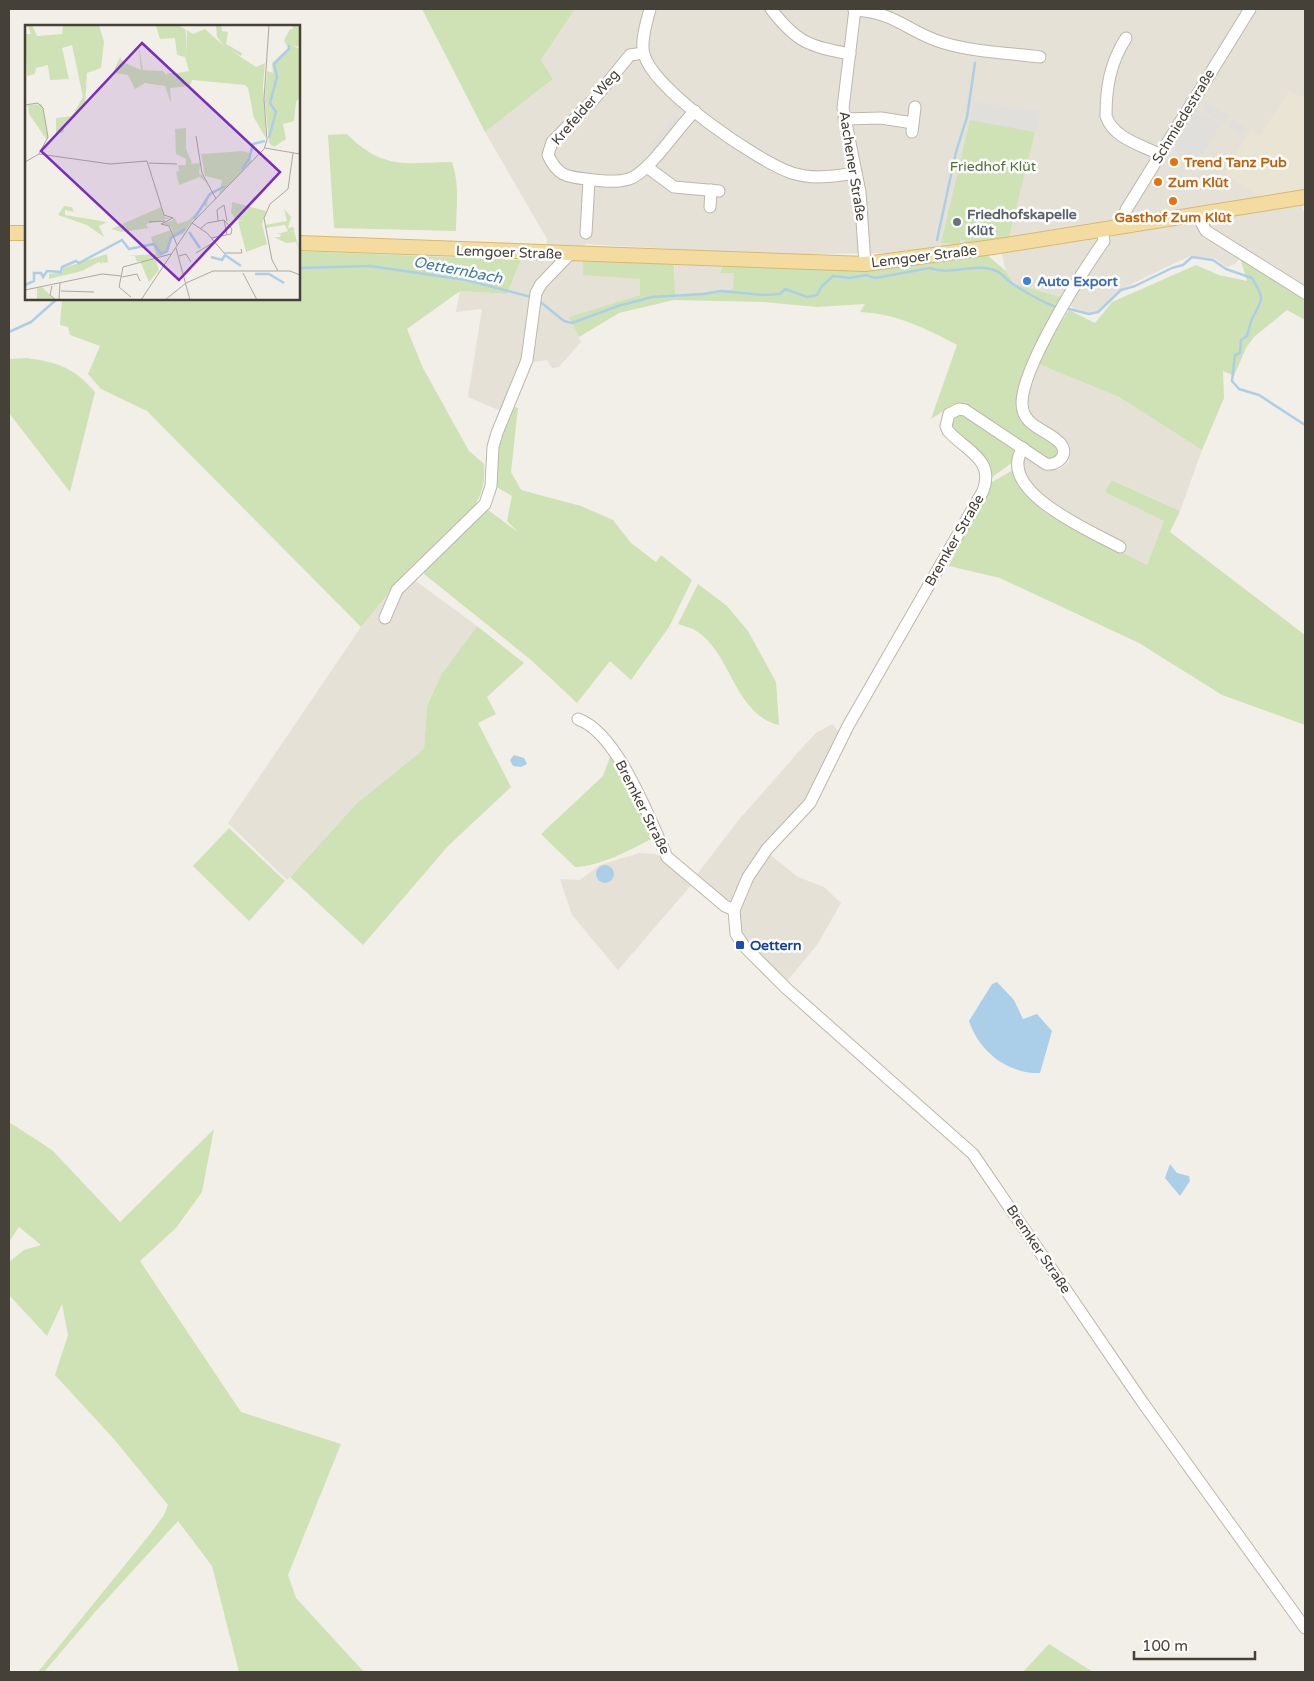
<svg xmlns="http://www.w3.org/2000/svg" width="1314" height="1681" font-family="'Varela Round',sans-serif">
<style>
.residential{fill:#e6e1d7}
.education{fill:#eae4d4}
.green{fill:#cee2b5}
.parking{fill:#e1dfdc}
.water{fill:#abcfe9}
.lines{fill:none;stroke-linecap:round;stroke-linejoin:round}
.stream{stroke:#abcfe9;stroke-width:2.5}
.minor-casing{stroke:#bdb7ac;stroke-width:13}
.major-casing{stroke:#d7b971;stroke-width:16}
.minor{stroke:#fff;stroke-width:11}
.major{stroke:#f4dca0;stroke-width:14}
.food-dot{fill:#e8710a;stroke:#fff;stroke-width:2}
.worship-dot{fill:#6b7280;stroke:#fff;stroke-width:2}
.shop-dot{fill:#3f7fe0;stroke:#fff;stroke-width:2}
.transit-dot{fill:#1a4fb4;stroke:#fff;stroke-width:2}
.labels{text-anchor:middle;stroke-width:5;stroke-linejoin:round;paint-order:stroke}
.street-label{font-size:14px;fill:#454038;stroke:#fff}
.food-label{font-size:14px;font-weight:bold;fill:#c56008;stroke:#fff;text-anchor:start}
.park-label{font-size:14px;fill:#497131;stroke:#fff}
.worship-label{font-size:14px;font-weight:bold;fill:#5b616d;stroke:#fff;text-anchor:start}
.shop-label{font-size:14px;font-weight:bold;fill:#366cbe;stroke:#fff;text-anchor:start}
.transit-label{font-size:14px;font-weight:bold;fill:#164399;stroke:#fff;text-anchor:start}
.water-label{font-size:15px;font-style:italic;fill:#3c79a6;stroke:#fff}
.inset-river{fill:none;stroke:#abcfe9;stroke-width:2.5}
.inset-road{fill:none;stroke:#ada9a2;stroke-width:1}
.view{fill:#7b2cbf;fill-opacity:0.15;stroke:#7b2cbf;stroke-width:2.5}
.inset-edge{fill:none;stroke:#454038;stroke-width:2.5}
</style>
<rect width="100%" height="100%" fill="#f2efe8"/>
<g class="residential">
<path d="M 575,9 L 1305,9 L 1305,190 L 1300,192 L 1303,211 L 1305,211 L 1305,289 L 1247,251 L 1235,264 L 1227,267 L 1214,258 L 1190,256 L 1121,289 L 1097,311 L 1089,313 L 1074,309 L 1071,306 L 1072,303 L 1065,298 L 1014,284 L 1006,271 L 998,240 L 895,253 L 741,255 L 740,267 L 721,267 L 720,273 L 734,273 L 734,289 L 674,297 L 675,249 L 585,244 L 583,259 L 640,279 L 640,295 L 570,317 L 581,342 L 559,367 L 552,368 L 547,360 L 522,364 L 503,412 L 468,397 L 482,309 L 456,312 L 460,291 L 507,294 L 521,260 L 545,260 L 547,239 L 485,132 L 553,79 L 541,60 Z"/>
<path d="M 1036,363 L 1119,397 L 1202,450 L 1180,511 L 1113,480 L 1105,492 L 1165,521 L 1147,565 L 1045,513 L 1022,490 L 1020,468 L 1023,454 L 1045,468 L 1059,470 L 1069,462 L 1070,448 L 1066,440 L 1034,420 L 1028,407 L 1027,390 Z"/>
<path d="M 405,573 L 477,626 L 441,675 L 427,706 L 424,749 L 356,804 L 287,880 L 228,823 L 361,627 Z"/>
<path d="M 832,724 L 841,734 L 809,797 L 763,849 L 798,877 L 824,887 L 841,903 L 817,945 L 787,981 L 743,938 L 738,924 L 739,910 L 695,877 L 737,822 L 801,749 L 816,733 Z"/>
<path d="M 639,853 L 656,854 L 693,883 L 618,970 L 572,915 L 560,879 L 580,880 L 600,865 Z"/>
</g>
<path class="education" d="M 1289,91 L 1305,98 L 1305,190 L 1262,198 L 1224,173 L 1251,130 L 1260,136 Z"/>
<g class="green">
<path d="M 422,9 L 575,9 L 541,60 L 553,79 L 485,132 Z"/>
<path d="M 970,120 L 1035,132 L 1009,237 L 964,244 L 964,240 L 961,240 L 959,244 L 941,243 Z"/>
<path d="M 347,134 C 383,170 405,163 452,162 C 460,185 456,207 456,231 L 334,228 L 328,135 Z"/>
<path d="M 299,251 L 521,260 L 507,294 L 460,291 L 407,329 L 423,368 L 469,451 L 484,464 C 485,480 483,493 474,507 L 405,573 L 361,627 L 147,411 L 101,389 L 88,374 L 100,346 L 70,335 L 68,327 L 60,325 L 62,300 L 66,299 L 299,299 Z"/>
<path d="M 987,255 L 1006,271 L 1014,284 L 1065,298 C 1049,322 1000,393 1022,421 C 1030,431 1046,438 1057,445 L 1057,455 L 1053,459 L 1045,458 L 971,408 L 954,404 L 931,419 L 957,345 C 925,328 897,314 860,312 L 865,304 L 817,307 L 763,302 L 674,300 L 619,313 L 579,337 L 569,317 L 640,295 L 640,279 L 583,275 L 583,259 L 674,264 L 675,297 L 733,289 L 734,273 L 720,273 L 722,266 L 812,269 L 893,268 Z"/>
<path d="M 1240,258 L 1305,295 L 1305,320 L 1287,310 L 1254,337 L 1246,348 L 1234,376 L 1223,371 L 1224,398 L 1202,450 L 1119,397 L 1036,363 L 1069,310 L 1095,323 L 1112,302 L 1196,265 L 1219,275 L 1247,281 Z"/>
<path d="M 27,358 C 59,363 73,367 95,392 L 70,492 L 9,413 L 9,359 Z"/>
<path d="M 512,406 L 518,408 L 511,472 L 521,490 L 581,506 L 613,520 L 631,543 L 656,562 L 661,555 L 692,580 L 669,627 L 631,680 L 610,661 L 577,703 L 531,660 L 424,574 L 425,568 L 488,510 L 518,532 L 507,521 L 512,496 L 495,486 L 493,453 Z"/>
<path d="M 959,415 L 968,416 L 1016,449 L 1013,462 L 991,478 L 990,469 L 952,427 L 951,420 Z"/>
<path d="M 1015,469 L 1022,490 L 1045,513 L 1147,565 L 1164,521 L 1105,492 L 1112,480 L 1180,511 L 1170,532 L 1305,635 L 1305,725 L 1222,695 L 1139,643 L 1000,578 L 949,566 L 990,483 Z"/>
<path d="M 698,584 L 727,606 L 748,631 L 776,682 L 779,725 C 733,714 731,649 693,629 C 688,627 683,626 678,624 Z"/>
<path d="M 477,626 L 524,663 L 487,697 L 496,714 L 478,723 L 511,787 L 448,846 L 363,945 L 290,877 L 356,804 L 424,749 L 427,706 L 441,675 Z"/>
<path d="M 611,754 L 653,838 C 630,850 601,866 575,867 L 541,834 L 603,776 Z"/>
<path d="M 229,828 L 285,881 L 249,921 L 193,866 Z"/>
<path d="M 9,1122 L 52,1150 L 120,1222 L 214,1129 L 202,1192 L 176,1228 L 140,1261 L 241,1412 L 341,1444 L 288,1575 L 296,1598 L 364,1672 L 239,1672 L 212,1566 L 178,1521 L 96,1611 L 44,1672 L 38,1672 L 150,1534 L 164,1515 L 168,1505 L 113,1438 L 55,1375 L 68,1335 L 62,1304 L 47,1336 L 9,1295 L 9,1262 L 24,1250 L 41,1245 L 19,1227 L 9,1242 Z"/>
<path d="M 1049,1644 L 1093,1672 L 1023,1672 Z"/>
</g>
<g class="parking">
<path d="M 1206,101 L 1230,116 L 1224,124 L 1201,109 Z"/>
<path d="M 974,102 L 1040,111 L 1037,132 L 970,120 Z"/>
<path d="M 1197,109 L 1221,124 L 1196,164 L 1172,149 Z"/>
<path d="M 675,115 L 681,120 L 656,150 L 650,146 Z"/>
<path d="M 1233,119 L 1247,129 L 1242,137 L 1227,127 Z"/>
</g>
<g class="water">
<path d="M 514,755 L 524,758 L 527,764 L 521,767 L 513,766 L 510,760 Z"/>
<circle cx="605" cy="874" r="9"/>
<path d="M 997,982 L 1014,1000 L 1023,1019 L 1037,1014 L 1052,1031 L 1040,1073 C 1007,1074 979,1051 969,1021 L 992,984 Z"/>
<path d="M 1170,1164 L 1177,1173 L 1189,1176 L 1190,1181 L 1180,1196 L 1165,1178 Z"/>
</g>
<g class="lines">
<g class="stream">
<path d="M 937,240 L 956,152 L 967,117 L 975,63"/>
<path d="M 299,268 L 370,266 L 466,280 L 531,297"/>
<path d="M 538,300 L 564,321 L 572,323 L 618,306 L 652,297 L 703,294 L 721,291 L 763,295 L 780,294 L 785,289 L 807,297 L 817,295 L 822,286 L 833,276 L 850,278 L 866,275 L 875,278 L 930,268 C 951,276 973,263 994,270 C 1001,272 1005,278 1010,282 C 1020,289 1045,304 1057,307"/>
<path d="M 1065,308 L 1089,314 L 1098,312 L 1121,290 L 1135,286 L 1172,268 L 1183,265 L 1192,257 L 1213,260 L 1226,269 L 1252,278 C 1264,299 1264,296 1253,317 C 1250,322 1249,330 1247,336 L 1241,340 L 1240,353 L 1235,355 L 1232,381 L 1239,389 L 1259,395 L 1305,425"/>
<path d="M 9,332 L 31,322 L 57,299"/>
</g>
<g class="minor-casing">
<g id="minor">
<path d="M 650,9 C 647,21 640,41 644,54 C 653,90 757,161 792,173 C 814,180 835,176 856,173"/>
<path d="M 771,9 C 797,43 809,46 850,54"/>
<path d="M 855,9 L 843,108 L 860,192 L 865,264"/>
<path d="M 854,10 C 896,12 909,33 944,43 C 974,52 1009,53 1040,57"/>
<path d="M 1126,38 C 1110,63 1106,87 1106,116 C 1113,138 1141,145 1159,154"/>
<path d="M 643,53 L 630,55 L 595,98 L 552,142 L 548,155 C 557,175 566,177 586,179 C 600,181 616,183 629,179 C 650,172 677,128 695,111"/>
<path d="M 844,119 L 881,118 L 913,123"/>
<path d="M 912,132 L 915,107"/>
<path d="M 647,167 L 674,187 L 719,191"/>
<path d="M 710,207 L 711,190"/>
<path d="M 1197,215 L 1206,231 L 1305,293"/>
<path d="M 1124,227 L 1123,221 L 1126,210 L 1250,9"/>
<path d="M 1102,230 L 1104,241 C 1082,272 1022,367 1022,403 C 1022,427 1047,429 1060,443 C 1070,454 1058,466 1046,464 L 965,410 L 959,409 L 949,414 L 946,426 L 948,431 C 966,451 995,459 983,491 L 848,726 L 810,803 L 767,849 L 748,877 L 734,910 L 736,934 L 744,946 L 787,989 L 973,1154 L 1143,1403 L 1305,1628"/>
<path d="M 586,233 L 589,180"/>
<path d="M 1023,448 C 994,491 1093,532 1120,547"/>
<path d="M 385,618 L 397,590 L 485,504 L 491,486 L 493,447 L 497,433 L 527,360 L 536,293 L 541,284 L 570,254"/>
<path d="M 578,719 C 618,733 650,820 667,857 L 725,906 L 734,910"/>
</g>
</g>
<g class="major-casing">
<g id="major">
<path d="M 9,233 L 26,233"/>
<path d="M 299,243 L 865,264 L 993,247 L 1305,197"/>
</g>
</g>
<use href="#minor" class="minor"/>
<use href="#major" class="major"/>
</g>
<g class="food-dot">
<circle cx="1174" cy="162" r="5"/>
<circle cx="1158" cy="182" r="5"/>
<circle cx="1173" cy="201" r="5"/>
</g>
<circle class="worship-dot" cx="957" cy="222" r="5"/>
<circle class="shop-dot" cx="1027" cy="281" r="5"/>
<rect class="transit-dot" x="735" y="940" width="10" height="10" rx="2.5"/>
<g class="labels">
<g class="street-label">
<text transform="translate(585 107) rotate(-49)" y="5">Krefelder Weg</text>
<text transform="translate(1183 116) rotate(-59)" y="5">Schmiedestraße</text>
<text transform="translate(853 166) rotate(81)" y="5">Aachener Straße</text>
<text transform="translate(509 252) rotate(2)" y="5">Lemgoer Straße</text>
<text transform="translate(924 256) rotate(-7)" y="5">Lemgoer Straße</text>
<text transform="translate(954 540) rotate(-60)" y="5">Bremker Straße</text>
<text transform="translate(643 807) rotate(63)" y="5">Bremker Straße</text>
<text transform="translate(1039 1249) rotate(56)" y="5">Bremker Straße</text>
</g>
<g class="food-label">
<text x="1184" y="167">Trend Tanz Pub</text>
<text x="1168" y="187">Zum Klüt</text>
<text x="1173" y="222" text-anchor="middle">Gasthof Zum Klüt</text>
</g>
<g class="park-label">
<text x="993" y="171">Friedhof Klüt</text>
</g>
<g class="worship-label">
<text x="967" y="219">Friedhofskapelle<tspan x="967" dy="16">Klüt</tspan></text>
</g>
<g class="shop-label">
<text x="1037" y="286">Auto Export</text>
</g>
<g class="transit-label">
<text x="750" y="950">Oettern</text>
</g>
<g class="water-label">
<text transform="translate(458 270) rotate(11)" y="5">Oetternbach</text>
</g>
</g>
<g transform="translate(25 25)">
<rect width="275" height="275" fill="#f2efe8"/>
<path d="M 3,0 L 7,0 L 12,11 L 37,9 L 38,0 L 74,0 L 79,17 L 76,43 L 62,48 L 60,80 L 39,100 L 39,107 L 31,109 L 31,93 L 47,91 L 58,72 L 47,20 L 37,23 L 44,54 L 25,55 L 23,40 L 11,43 L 10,49 L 2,51 L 0,9 L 6,9 ZM 153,0 L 161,5 L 161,31 L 162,5 L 168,9 L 180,4 L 199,21 L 192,12 L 191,0 L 196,0 L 197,6 L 203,7 L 201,19 L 217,28 L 216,31 L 205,25 L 231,42 L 240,38 L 238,61 L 241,113 L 229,93 L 223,63 L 220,60 L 167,55 L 165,61 L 145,63 L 146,78 L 140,61 L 120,58 L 110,64 L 103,50 L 88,48 L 95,32 L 98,37 L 116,45 L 113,17 L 118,45 L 138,46 L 142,51 L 142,48 L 151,48 L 150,55 L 152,48 L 164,46 L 160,32 L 152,30 L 150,13 L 135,14 L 131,1 ZM 267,0 L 275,0 L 275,22 L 267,20 L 275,24 L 275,72 L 271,77 L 269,96 L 258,99 L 261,114 L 249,122 L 244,118 L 240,76 L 242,46 L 248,48 L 247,38 L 263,23 L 259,15 L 265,4 L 268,4 ZM 17,79 L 23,112 L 22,115 L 4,89 L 3,80 ZM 161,103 L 161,124 L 167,138 L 163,139 L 175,138 L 174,149 L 177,150 L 182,158 L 175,152 L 154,160 L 151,147 L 154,146 L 153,140 L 161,140 L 161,134 L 151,129 L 150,104 ZM 218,126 L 226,129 L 224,133 L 227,136 L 194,170 L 197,155 L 180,151 L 176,129 ZM 183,169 L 182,182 L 179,180 L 158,209 L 149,212 L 146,202 L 137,198 L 147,196 L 149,192 L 153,199 L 164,195 L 179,180 ZM 207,177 L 241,186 L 237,199 L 242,219 L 221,227 L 213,196 L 220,196 L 211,195 L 206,187 ZM 39,181 L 47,182 L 49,187 L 40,185 L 40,190 L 82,197 L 74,201 L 79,212 L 62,200 L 33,190 ZM 136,182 L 140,192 L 146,193 L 121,199 L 123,203 L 130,202 L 97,207 L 86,204 ZM 259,184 L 266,192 L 263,203 L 268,202 L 270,205 L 262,208 L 269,206 L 275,228 L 271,217 L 261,218 L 249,212 L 255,212 L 256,209 L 252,209 L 263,206 L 260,200 L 240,203 L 240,200 L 262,196 ZM 146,205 L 148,211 L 142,225 L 137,228 L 139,230 L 130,232 L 134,245 L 124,257 L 115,236 L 112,237 L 110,231 L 101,231 L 131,229 L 126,212 ZM 82,229 L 83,237 L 78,238 L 78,234 L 77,239 L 74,237 L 57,246 L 24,254 L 24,249 L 38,247 L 38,243 ZM 17,262 L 28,273 L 31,275 L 7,275 L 12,273 L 12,263 Z" fill="#cee2b5"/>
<path class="inset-river" d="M 244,113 L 251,87 L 245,78 L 252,52 L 249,39 L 264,24 L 264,20M 217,144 L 224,134 L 228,119 L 240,116M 169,194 L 185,169 L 200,161M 164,207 L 175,223M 186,232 L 197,235 L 200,230 L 216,241M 230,249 L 244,249 L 259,258M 0,260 L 9,256 L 9,248 L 16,248 L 18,252 L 22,246 L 36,247 L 37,242 L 51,236 L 54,238 L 97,215 L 104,224 L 129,219 L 136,229 L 142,226 L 146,213 L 160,204"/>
<path class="inset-road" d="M 0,80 L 13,78 L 18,83 L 23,112 L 14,129M 171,111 L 177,148 L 191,174M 240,123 L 275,129M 0,137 L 14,129 L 85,139 L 122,136 L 139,190 L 148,193 L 136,199 L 144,201 L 152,220M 124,138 L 152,139M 199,195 L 202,210M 193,196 L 192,185 L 199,180 L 202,196M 124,197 L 140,196M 167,198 L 182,208 L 199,228 L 217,228 L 216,224M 175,204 L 182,198 L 199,195 L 207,204 L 206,209 L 186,213M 151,223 L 165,275M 171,228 L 189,217M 154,231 L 161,229 L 166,237M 253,246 L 247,235 L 239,193 L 245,179 L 263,164 L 268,128M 218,248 L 232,275M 97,252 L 112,249 L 115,256M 27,261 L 25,270 L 31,275M 0,265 L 77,249 L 97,251M 36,266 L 69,267M 106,272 L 94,262 L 98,242 L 146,229M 34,275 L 35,258M 116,275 L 167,198 L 239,124 L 242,115 L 239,74 L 244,0M 140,275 L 161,258 L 188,246 L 265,246 L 275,250"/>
<path class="view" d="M 117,18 L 255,147 L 154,255 L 16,126 Z"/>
<rect width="275" height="275" class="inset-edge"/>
</g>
<rect width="1314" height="1681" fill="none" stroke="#454038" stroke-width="20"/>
<path d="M1134 1651v8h121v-8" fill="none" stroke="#454038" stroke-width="2.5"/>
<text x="1142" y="1651" font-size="15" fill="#454038" stroke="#ffffff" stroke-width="4" paint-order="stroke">100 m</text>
</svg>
